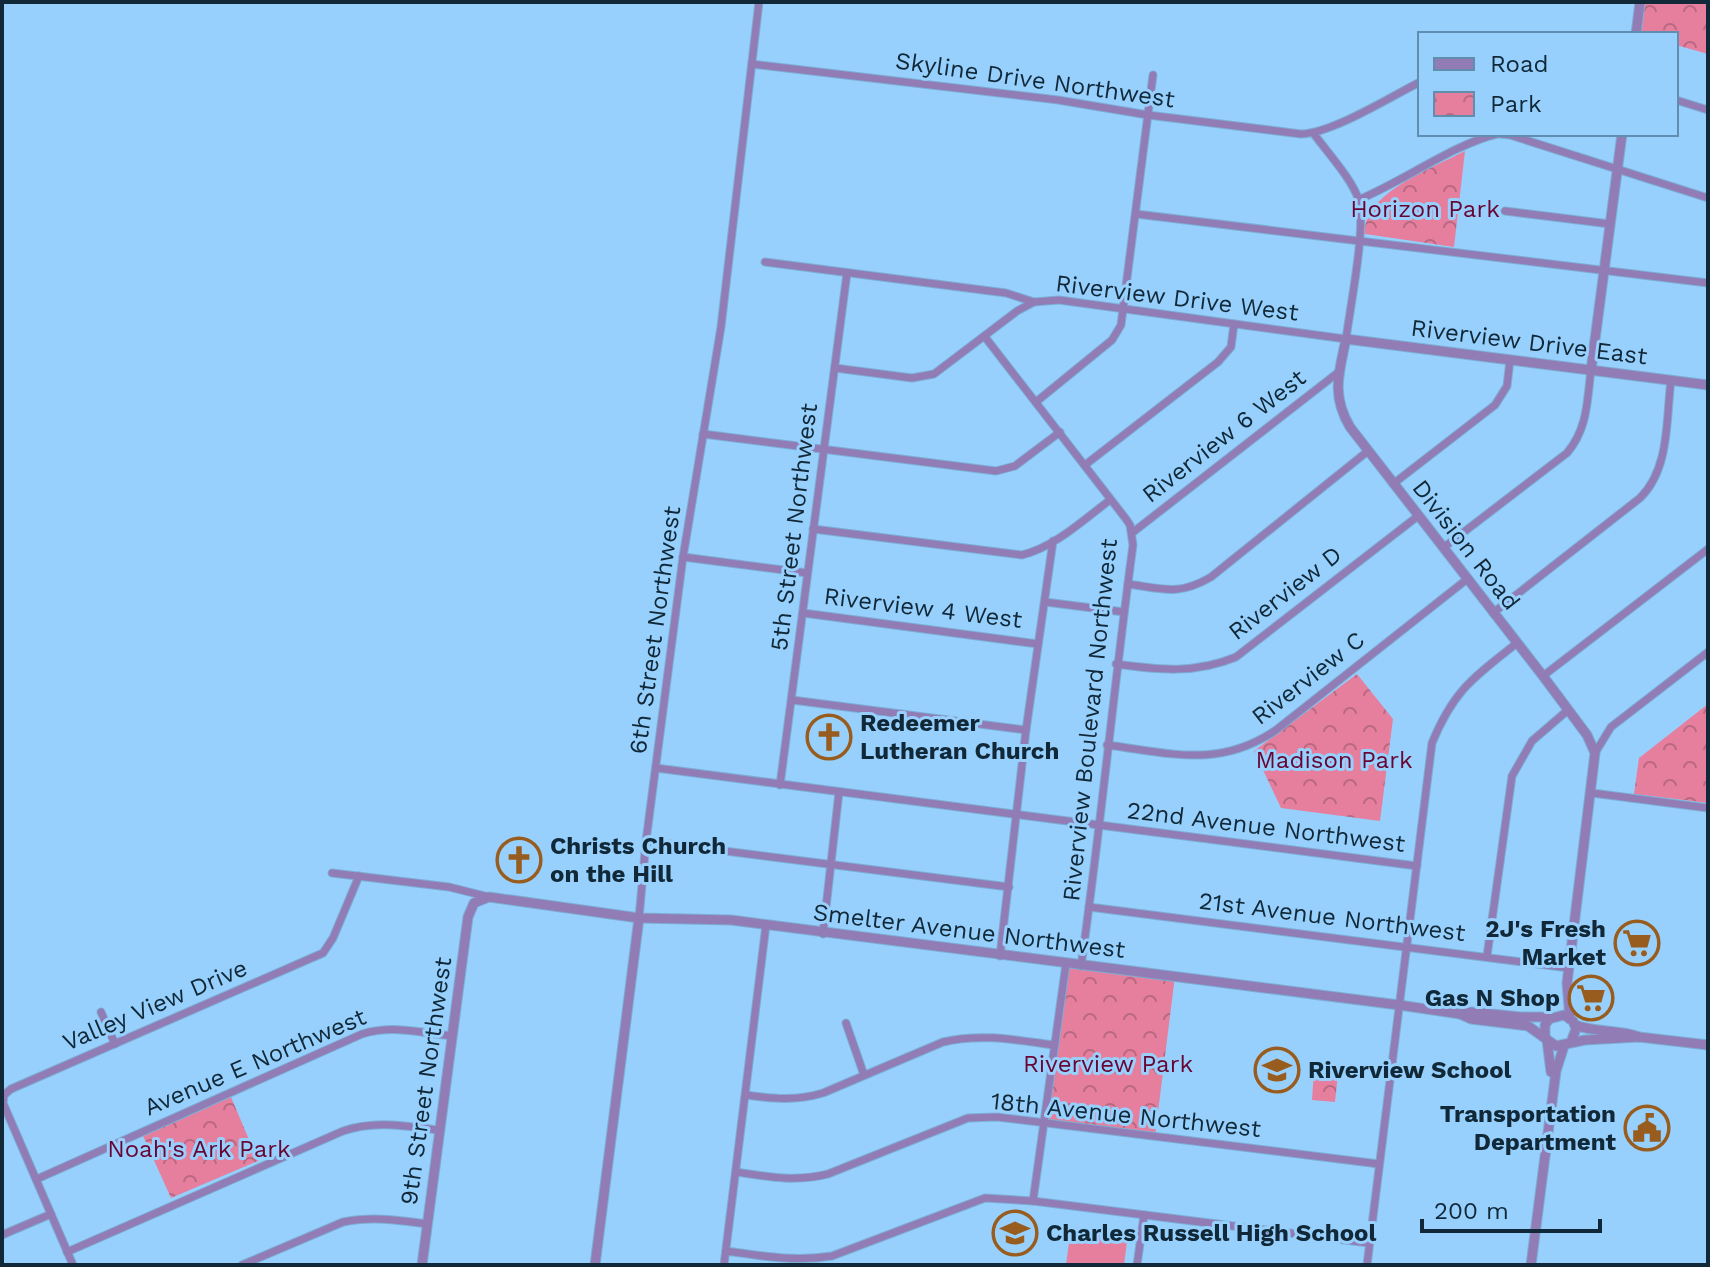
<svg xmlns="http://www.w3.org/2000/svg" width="1710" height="1267" font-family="'Work Sans',sans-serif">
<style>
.grass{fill:#e67f9e}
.park{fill:url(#park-crowns)}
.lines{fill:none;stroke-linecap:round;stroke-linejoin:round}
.minor-casing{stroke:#7caed5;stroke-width:9}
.tertiary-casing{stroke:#7caed5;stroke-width:11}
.minor{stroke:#927cb5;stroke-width:7}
.tertiary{stroke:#927cb5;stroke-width:9}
.labels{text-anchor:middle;stroke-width:6;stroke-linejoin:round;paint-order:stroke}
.street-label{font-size:24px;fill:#112838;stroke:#97d0fc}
.park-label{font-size:24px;fill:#690533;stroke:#97d0fc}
.poi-label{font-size:24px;font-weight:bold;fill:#112838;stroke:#97d0fc;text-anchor:start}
</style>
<defs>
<pattern id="park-crowns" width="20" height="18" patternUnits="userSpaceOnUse" patternTransform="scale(2)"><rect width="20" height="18" fill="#e67f9e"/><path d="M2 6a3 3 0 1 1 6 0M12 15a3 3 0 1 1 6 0" fill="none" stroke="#b96882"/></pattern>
</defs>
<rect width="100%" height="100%" fill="#97d0fc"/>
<path class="grass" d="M 1071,1227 L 1128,1234 L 1124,1265 L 1066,1265 Z"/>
<g class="park">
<path d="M 1645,2 L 1708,2 L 1708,54 L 1676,45 L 1676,34 L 1641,34 Z"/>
<path d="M 1465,151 L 1454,247 L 1365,234 C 1362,193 1435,167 1465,151 Z"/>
<path d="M 1357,674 L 1393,719 L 1380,821 L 1281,808 L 1254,751 Z"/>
<path d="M 1708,704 L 1708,803 L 1634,794 L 1639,758 Z"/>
<path d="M 1066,964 L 1175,976 L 1155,1136 L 1043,1122 Z"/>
<path d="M 1314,1071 L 1338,1074 L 1335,1102 L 1312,1100 Z"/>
<path d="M 231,1097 L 258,1161 L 171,1198 L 143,1136 Z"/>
</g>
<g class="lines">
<g class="minor-casing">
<g id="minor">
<path d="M 752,64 L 1058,100 L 1148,115 L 1301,134 C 1333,133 1390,97 1420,82"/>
<path d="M 1676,100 L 1708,110"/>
<path d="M 1500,134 L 1510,135 L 1708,198"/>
<path d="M 1358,200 C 1402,182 1454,144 1497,134"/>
<path d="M 1505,211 L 1610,224"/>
<path d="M 1136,214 L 1708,283"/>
<path d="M 765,262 L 1006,293 L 1034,302"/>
<path d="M 985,337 L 1126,519 L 1130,525 L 1133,545 C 1114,685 1101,826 1081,966"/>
<path d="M 835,368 L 912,378 L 934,374 L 1017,311 L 1034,302 L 1059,300 L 1346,339 C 1350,308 1366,228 1359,201 C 1353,180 1327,152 1314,134"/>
<path d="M 1036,402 L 1112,340 L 1121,325 L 1153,75"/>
<path d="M 703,434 L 996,471 L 1015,466 L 1060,432"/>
<path d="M 1085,465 L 1218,362 L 1231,347 L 1234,324"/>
<path d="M 1393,484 L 1495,405 L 1507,386 L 1510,360"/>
<path d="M 813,529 L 1022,555 C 1055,547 1083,520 1110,500"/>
<path d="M 1132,533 L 1340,371"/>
<path d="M 1443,548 L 1567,453 C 1588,428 1587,401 1591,370"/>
<path d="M 683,557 L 807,573"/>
<path d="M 1128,584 C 1163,589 1179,596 1211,577 L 1368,451"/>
<path d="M 1045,602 L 1124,612"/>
<path d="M 803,613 L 1038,644"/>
<path d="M 1493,613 L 1640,498 C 1670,469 1666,419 1671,380"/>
<path d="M 1116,664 C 1159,670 1195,674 1236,657 L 1418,516"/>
<path d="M 1543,676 L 1708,549"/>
<path d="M 792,700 L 1026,730"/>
<path d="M 1107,745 C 1170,753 1219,769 1276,730 L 1466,580"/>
<path d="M 1595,753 L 1611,727 L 1708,652"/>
<path d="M 656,768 L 1417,866"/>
<path d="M 780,785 L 847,273"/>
<path d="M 1592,793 L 1708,808"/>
<path d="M 646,841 L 1009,887"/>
<path d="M 332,873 L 449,887 L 489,897"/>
<path d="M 1089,907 L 1569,968"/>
<path d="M 639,918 L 646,841 L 683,557 L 721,327 L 759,2"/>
<path d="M 823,934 L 839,792"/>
<path d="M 1000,956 L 1026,730 L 1053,541"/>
<path d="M 1487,956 L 1512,776 L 1532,741 L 1568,710"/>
<path d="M 101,1012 L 115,1044"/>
<path d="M 846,1023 L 864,1075"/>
<path d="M 746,1095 C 774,1099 796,1101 823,1093 L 943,1042 C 981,1033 1016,1040 1054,1045"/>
<path d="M 736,1172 C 768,1177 796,1182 828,1174 L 968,1118 L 997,1117 L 1379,1164"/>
<path d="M 37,1179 L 362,1034 C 392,1025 420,1032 451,1036"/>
<path d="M 1033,1201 L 1066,964"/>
<path d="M 2,1235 L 51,1214"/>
<path d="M 726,1251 C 762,1256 795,1262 832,1256 L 985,1198 L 1033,1201 L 1369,1243"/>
<path d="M 67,1252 L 343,1131 C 375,1120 405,1126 439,1130"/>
<path d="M 73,1265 L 3,1103 L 4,1095 L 11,1089 L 323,953 L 333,938 L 359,876"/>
<path d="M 242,1265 L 343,1222 C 371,1216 398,1220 427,1224"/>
<path d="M 724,1265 L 766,925"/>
<path d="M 1137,1265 L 1144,1215"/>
<path d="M 1367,1265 L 1432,743 C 1454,690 1473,678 1517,643"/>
</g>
</g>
<g class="tertiary-casing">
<g id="tertiary">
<path d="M 1636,34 L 1640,2"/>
<path d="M 1591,370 L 1622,134"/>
<path d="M 1460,1014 L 1472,1012 L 1521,1017 L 1552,1017"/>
<path d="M 1570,1019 L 1567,983 L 1595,753 L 1587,735 L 1543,676 L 1350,427 C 1331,395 1339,373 1346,339 L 1708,385"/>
<path d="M 1575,1025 C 1596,1033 1618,1029 1639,1037 L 1708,1045"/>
<path d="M 1545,1036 L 1545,1025 L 1549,1019 L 1564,1015 L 1573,1021 L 1576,1029 L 1571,1042"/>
<path d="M 1547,1040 L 1551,1072"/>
<path d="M 422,1265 L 468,917 L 474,903 L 489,897 L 639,918 L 731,920 L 1399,1005 L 1460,1014 L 1471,1019 L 1528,1026 L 1556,1046 L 1585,1040 L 1639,1037"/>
<path d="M 595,1265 L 639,918"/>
<path d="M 1531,1265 L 1556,1071 L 1564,1046"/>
</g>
</g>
<use href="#minor" class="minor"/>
<use href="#tertiary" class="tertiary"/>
</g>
<defs>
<g id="church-ring" transform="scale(2.3)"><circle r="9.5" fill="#97d0fc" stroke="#985c1e" stroke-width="1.5"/><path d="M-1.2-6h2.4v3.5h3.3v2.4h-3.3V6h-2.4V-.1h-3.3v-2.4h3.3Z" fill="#985c1e"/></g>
<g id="supermarket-ring" transform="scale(2.3)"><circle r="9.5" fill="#97d0fc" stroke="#985c1e" stroke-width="1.5"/><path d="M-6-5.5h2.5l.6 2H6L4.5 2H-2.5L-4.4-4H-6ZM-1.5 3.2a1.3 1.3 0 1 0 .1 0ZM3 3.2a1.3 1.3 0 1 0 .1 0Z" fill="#985c1e"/></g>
<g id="school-ring" transform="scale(2.3)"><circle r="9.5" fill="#97d0fc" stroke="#985c1e" stroke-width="1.5"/><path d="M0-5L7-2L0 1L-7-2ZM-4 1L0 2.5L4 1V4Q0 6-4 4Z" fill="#985c1e"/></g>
<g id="civic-ring" transform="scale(2.3)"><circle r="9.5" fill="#97d0fc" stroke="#985c1e" stroke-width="1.5"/><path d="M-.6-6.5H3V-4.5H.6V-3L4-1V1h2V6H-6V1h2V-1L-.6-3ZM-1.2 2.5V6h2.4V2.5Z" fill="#985c1e"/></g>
</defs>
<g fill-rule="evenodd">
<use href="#church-ring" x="829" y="737"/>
<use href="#church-ring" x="519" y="860"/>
<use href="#supermarket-ring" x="1637" y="943"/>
<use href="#supermarket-ring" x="1591" y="998"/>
<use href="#school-ring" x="1277" y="1070"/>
<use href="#civic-ring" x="1647" y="1128"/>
<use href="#school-ring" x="1015" y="1233"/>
</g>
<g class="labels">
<g class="street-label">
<text transform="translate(1035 80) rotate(8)" y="8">Skyline Drive Northwest</text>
<text transform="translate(1177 298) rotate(7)" y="8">Riverview Drive West</text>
<text transform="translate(1529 342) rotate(7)" y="8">Riverview Drive East</text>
<text transform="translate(1224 436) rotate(-38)" y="8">Riverview 6 West</text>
<text transform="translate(794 527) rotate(-83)" y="8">5th Street Northwest</text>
<text transform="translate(1466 545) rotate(52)" y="8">Division Road</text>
<text transform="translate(1285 593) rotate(-38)" y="8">Riverview D</text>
<text transform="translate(923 608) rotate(7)" y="8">Riverview 4 West</text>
<text transform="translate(655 630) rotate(-82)" y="8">6th Street Northwest</text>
<text transform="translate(1308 678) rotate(-38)" y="8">Riverview C</text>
<text transform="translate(1090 720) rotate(-84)" y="8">Riverview Boulevard Northwest</text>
<text transform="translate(1266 827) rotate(7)" y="8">22nd Avenue Northwest</text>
<text transform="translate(1332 917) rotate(7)" y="8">21st Avenue Northwest</text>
<text transform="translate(969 931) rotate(7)" y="8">Smelter Avenue Northwest</text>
<text transform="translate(155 1005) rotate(-23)" y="8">Valley View Drive</text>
<text transform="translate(255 1062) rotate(-23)" y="8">Avenue E Northwest</text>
<text transform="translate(426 1081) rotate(-82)" y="8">9th Street Northwest</text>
<text transform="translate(1126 1115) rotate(6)" y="8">18th Avenue Northwest</text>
</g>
<g class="park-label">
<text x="1425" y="217">Horizon Park</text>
<text x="1334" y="768">Madison Park</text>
<text x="1108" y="1072">Riverview Park</text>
<text x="199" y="1157">Noah's Ark Park</text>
</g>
<g class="poi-label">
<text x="860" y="731">Redeemer<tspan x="860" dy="28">Lutheran Church</tspan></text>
<text x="550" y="854">Christs Church<tspan x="550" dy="28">on the Hill</tspan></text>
<text x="1606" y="937" text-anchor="end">2J's Fresh<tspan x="1606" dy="28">Market</tspan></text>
<text x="1560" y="1006" text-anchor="end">Gas N Shop</text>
<text x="1308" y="1078">Riverview School</text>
<text x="1616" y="1122" text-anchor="end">Transportation<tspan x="1616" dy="28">Department</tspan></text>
<text x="1046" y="1241">Charles Russell High School</text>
</g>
</g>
<rect width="1710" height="1267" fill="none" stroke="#112838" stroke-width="8"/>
<rect x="1418" y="32" width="260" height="104" fill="#97d0fc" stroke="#618dae" stroke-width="2"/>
<rect x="1434" y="58" width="40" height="12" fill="#927cb5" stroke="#618dae" stroke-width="2"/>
<text x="1490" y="72" font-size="24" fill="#112838">Road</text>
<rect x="1434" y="92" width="40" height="24" fill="url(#park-crowns)" stroke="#618dae" stroke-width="2"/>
<text x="1490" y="112" font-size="24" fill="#112838">Park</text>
<path d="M1422 1219v12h178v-12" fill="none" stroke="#112838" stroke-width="4"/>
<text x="1434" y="1219" font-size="24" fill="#112838" stroke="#97d0fc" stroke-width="6" paint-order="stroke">200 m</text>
</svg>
